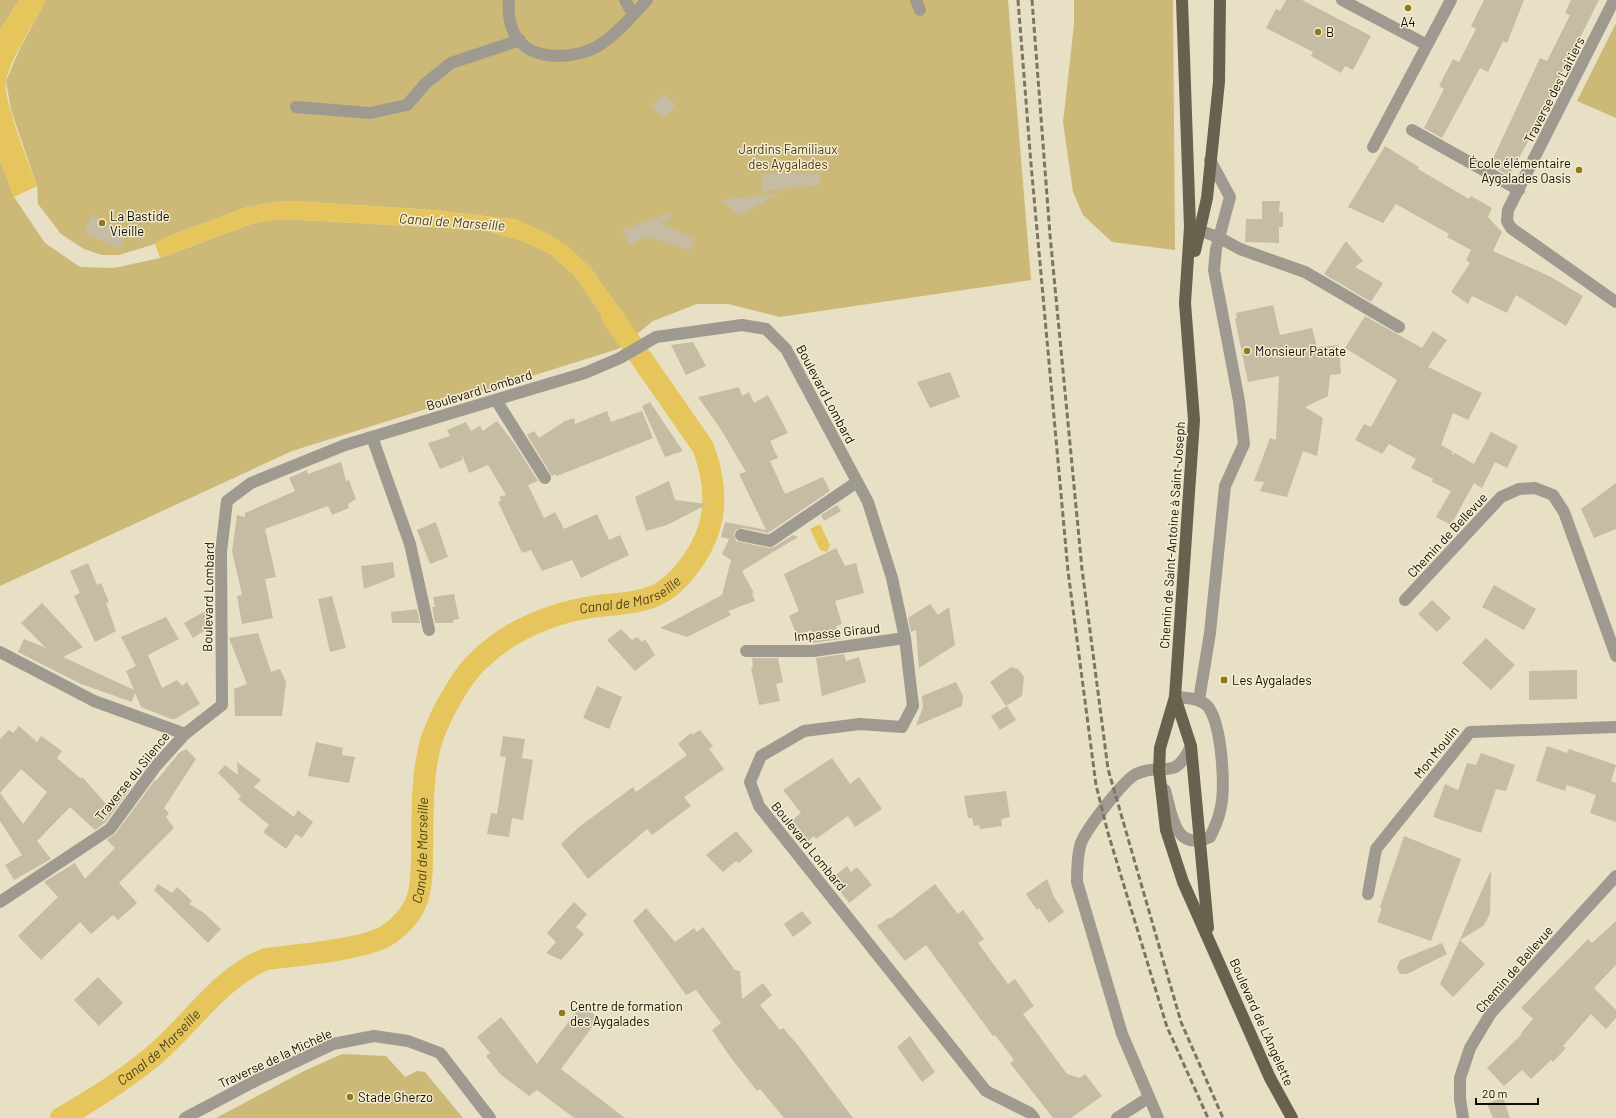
<svg xmlns="http://www.w3.org/2000/svg" width="1616" height="1118" font-family="Barlow,sans-serif">
<style>
.green{fill:#ccb877}
.water{fill:#e5c55c}
.lines{fill:none;stroke-linecap:round;stroke-linejoin:round}
.canal{stroke:#e5c55c;stroke-width:22}
.building{fill:#c5bca3;fill-rule:evenodd}
.minor{stroke:#9e9a8f;stroke-width:12}
.major{stroke:#67614e;stroke-width:12}
.rail{stroke:#7b7564;stroke-width:3;stroke-dasharray:6 3;stroke-linecap:butt}
.poi-dot{fill:#91781e;stroke:#f5edd2;stroke-width:1.5}
.labels{text-anchor:middle;stroke-width:3;stroke-linejoin:round;paint-order:stroke}
.poi-label{font-size:13px;fill:#110e06;stroke:#f5edd2;text-anchor:start}
.street-label{font-size:13px;fill:#110e06;stroke:#f5edd2}
.park-label{font-size:13px;fill:#483b0f;stroke:#f5edd2}
.water-label{font-size:14px;font-style:italic;fill:#504317;stroke:#f5edd2}
</style>
<rect width="100%" height="100%" fill="#e8e0c5"/>
<g class="green">
<path d="M 0,0 L 19,0 L 0,30 Z"/>
<path d="M 46,0 L 1008,0 L 1031,280 L 780,317 L 728,304 L 697,304 L 653,321 L 637,334 L 590,267 L 518,220 L 434,210 L 292,201 L 268,203 L 244,208 L 164,238 L 155,244 L 119,255 L 102,255 L 84,249 L 61,234 L 38,204 L 37,186 L 11,110 L 6,81 L 20,48 Z"/>
<path d="M 1074,0 L 1173,0 L 1175,250 L 1112,242 L 1083,215 L 1073,192 L 1063,122 L 1074,25 Z"/>
<path d="M 1616,23 L 1616,118 L 1577,101 Z"/>
<path d="M 0,160 L 14,197 L 45,243 L 80,267 L 114,268 L 160,258 L 254,223 L 283,219 L 482,230 L 520,240 L 549,253 L 574,275 L 623,345 L 618,349 L 292,451 L 0,586 Z"/>
<path d="M 342,1054 L 386,1056 L 405,1077 L 417,1071 L 425,1072 L 463,1118 L 216,1118 L 304,1071 Z"/>
</g>
<g class="water">
<path d="M 19,0 L 46,0 C 34,23 12,56 6,80 C 2,98 30,165 37,186 L 14,197 L 0,160 L 0,30 Z"/>
<path d="M 292,201 L 434,210 L 518,220 L 545,232 L 568,246 L 590,267 L 637,334 L 623,345 L 574,275 L 549,253 L 520,240 L 482,230 L 283,219 L 254,223 L 160,258 L 155,244 L 164,238 L 244,208 L 268,203 Z"/>
<path d="M 820,524 L 830,545 L 827,552 L 820,550 L 810,529 Z"/>
</g>
<g class="lines">
<path class="canal" id="s1" d="M 61,1118 C 89,1102 121,1082 147,1061 C 188,1030 217,978 266,959 C 297,955 361,950 386,936 C 399,928 412,914 417,900 C 422,885 422,868 422,853 C 423,819 421,783 429,750 C 434,725 459,679 478,661 C 509,631 549,614 591,607 C 612,604 637,604 657,595 C 669,589 681,577 689,566 C 718,528 719,490 703,447 L 612,316"/>
</g>
<g class="building">
<path d="M 1286,0 L 1302,0 L 1371,36 L 1353,70 L 1345,66 L 1341,73 L 1311,56 L 1313,52 L 1266,28 L 1276,9 L 1280,11 Z"/>
<path d="M 1484,0 L 1524,0 L 1507,43 L 1503,41 L 1488,72 L 1480,68 L 1442,138 L 1424,128 L 1444,89 L 1439,86 L 1453,59 L 1459,62 L 1476,29 L 1471,26 Z"/>
<path d="M 1571,0 L 1599,0 L 1530,138 L 1509,176 L 1490,165 L 1540,58 L 1547,61 L 1570,15 L 1565,13 Z"/>
<path d="M 665,94 L 676,106 L 662,118 L 651,106 Z"/>
<path d="M 1385,146 L 1419,167 L 1418,169 L 1469,199 L 1471,196 L 1492,208 L 1488,217 L 1502,232 L 1493,251 L 1549,276 L 1583,296 L 1566,326 L 1516,295 L 1507,313 L 1472,296 L 1468,304 L 1451,292 L 1470,263 L 1466,260 L 1471,250 L 1447,237 L 1449,234 L 1396,204 L 1383,223 L 1348,207 Z"/>
<path d="M 762,173 L 820,174 L 820,185 L 763,191 Z"/>
<path d="M 779,193 L 739,216 L 720,200 Z"/>
<path d="M 1262,201 L 1280,201 L 1279,212 L 1283,212 L 1283,227 L 1279,227 L 1279,243 L 1245,242 L 1246,219 L 1262,219 Z"/>
<path d="M 670,213 L 672,217 L 661,224 L 695,239 L 690,251 L 645,236 L 631,246 L 622,230 Z"/>
<path d="M 92,215 L 126,234 L 119,249 L 84,232 Z"/>
<path d="M 1346,241 L 1363,261 L 1355,267 L 1383,283 L 1371,302 L 1324,274 Z"/>
<path d="M 1273,305 L 1280,335 L 1312,328 L 1317,347 L 1339,345 L 1341,374 L 1330,375 L 1328,396 L 1305,407 L 1323,418 L 1317,456 L 1303,451 L 1287,497 L 1260,491 L 1264,482 L 1254,481 L 1270,438 L 1276,440 L 1279,376 L 1248,382 L 1235,319 L 1237,318 L 1236,313 Z"/>
<path d="M 1365,316 L 1422,348 L 1433,331 L 1447,340 L 1428,367 L 1482,393 L 1468,420 L 1453,413 L 1441,445 L 1453,452 L 1452,455 L 1455,453 L 1474,464 L 1491,432 L 1518,446 L 1507,468 L 1495,462 L 1482,488 L 1474,483 L 1451,525 L 1436,517 L 1451,491 L 1432,482 L 1433,479 L 1411,468 L 1416,459 L 1389,444 L 1382,454 L 1355,440 L 1364,424 L 1371,427 L 1397,380 L 1345,348 Z"/>
<path d="M 693,342 L 706,366 L 686,375 L 671,345 Z"/>
<path d="M 950,372 L 960,397 L 930,408 L 917,382 Z"/>
<path d="M 739,387 L 742,396 L 749,392 L 754,403 L 768,395 L 788,433 L 770,441 L 778,458 L 770,461 L 785,494 L 823,477 L 830,491 L 768,533 L 743,528 L 736,530 L 734,534 L 736,541 L 769,548 L 774,547 L 793,535 L 798,537 L 742,571 L 754,593 L 752,593 L 755,601 L 728,611 L 731,615 L 687,637 L 660,628 L 722,595 L 731,560 L 722,554 L 729,539 L 721,537 L 725,522 L 766,530 L 739,474 L 746,472 L 720,428 L 698,397 Z"/>
<path d="M 650,402 L 676,441 L 683,451 L 665,457 L 642,406 Z"/>
<path d="M 607,411 L 611,422 L 642,411 L 653,438 L 557,476 L 555,474 L 552,476 L 527,435 L 534,431 L 539,438 L 565,421 L 574,418 L 575,424 Z"/>
<path d="M 497,421 L 514,443 L 538,481 L 528,485 L 544,518 L 555,512 L 564,529 L 597,514 L 609,540 L 620,535 L 629,555 L 581,578 L 572,560 L 542,571 L 531,550 L 522,553 L 498,502 L 501,500 L 499,497 L 506,495 L 488,465 L 469,473 L 462,455 L 462,460 L 440,469 L 428,443 L 450,436 L 447,430 L 466,422 L 471,431 L 480,426 L 483,431 Z"/>
<path d="M 341,462 L 346,481 L 349,480 L 356,499 L 348,504 L 349,508 L 332,515 L 328,506 L 265,529 L 276,577 L 265,579 L 273,618 L 242,624 L 237,596 L 242,595 L 232,551 L 237,515 L 245,517 L 245,513 L 295,491 L 289,478 L 307,470 L 308,474 Z"/>
<path d="M 669,481 L 675,500 L 708,504 L 667,525 L 646,531 L 635,497 Z"/>
<path d="M 1616,483 L 1616,529 L 1594,538 L 1581,509 Z"/>
<path d="M 837,505 L 841,511 L 824,521 L 821,515 Z"/>
<path d="M 436,522 L 448,557 L 430,564 L 417,530 Z"/>
<path d="M 836,548 L 845,566 L 856,563 L 864,593 L 835,601 L 842,624 L 836,626 L 841,639 L 813,643 L 811,630 L 797,636 L 789,616 L 799,611 L 784,574 Z"/>
<path d="M 393,562 L 395,577 L 364,589 L 361,566 Z"/>
<path d="M 88,563 L 97,585 L 101,583 L 109,602 L 106,603 L 116,631 L 95,642 L 74,596 L 80,593 L 70,571 Z"/>
<path d="M 1494,585 L 1536,609 L 1524,630 L 1482,607 Z"/>
<path d="M 454,594 L 459,619 L 453,620 L 453,623 L 435,623 L 432,607 L 435,607 L 433,597 Z"/>
<path d="M 332,596 L 346,648 L 330,652 L 318,599 Z"/>
<path d="M 1432,600 L 1451,618 L 1437,632 L 1418,614 Z"/>
<path d="M 42,603 L 83,647 L 63,657 L 134,690 L 126,671 L 136,666 L 121,637 L 166,617 L 179,639 L 148,655 L 162,688 L 177,680 L 182,686 L 187,682 L 200,704 L 175,719 L 171,719 L 141,707 L 135,693 L 132,702 L 81,684 L 18,652 L 24,639 L 46,648 L 21,623 Z"/>
<path d="M 930,604 L 938,615 L 949,607 L 955,645 L 919,668 L 916,630 L 911,632 L 908,618 Z"/>
<path d="M 209,609 L 209,628 L 193,638 L 184,623 Z"/>
<path d="M 417,609 L 420,623 L 392,623 L 391,612 Z"/>
<path d="M 621,629 L 632,640 L 637,637 L 642,642 L 645,639 L 655,655 L 635,671 L 607,640 Z"/>
<path d="M 258,633 L 271,672 L 280,669 L 286,682 L 282,716 L 235,716 L 234,689 L 247,684 L 229,638 Z"/>
<path d="M 1486,638 L 1515,665 L 1491,690 L 1462,663 Z"/>
<path d="M 844,654 L 846,661 L 859,657 L 866,682 L 822,696 L 816,658 Z"/>
<path d="M 752,658 L 778,658 L 783,682 L 776,684 L 780,701 L 759,705 L 751,668 L 753,667 Z"/>
<path d="M 1011,667 L 1018,669 L 1024,677 L 1022,696 L 1006,706 L 990,682 Z"/>
<path d="M 1577,670 L 1577,699 L 1529,700 L 1529,671 Z"/>
<path d="M 956,682 L 963,696 L 962,706 L 916,726 L 923,707 L 922,696 Z"/>
<path d="M 597,686 L 622,697 L 609,729 L 583,718 Z"/>
<path d="M 1007,706 L 1016,720 L 1000,730 L 991,716 Z"/>
<path d="M 19,726 L 37,742 L 41,736 L 62,751 L 57,758 L 81,779 L 82,777 L 107,805 L 130,789 L 105,823 L 95,830 L 70,807 L 37,841 L 51,859 L 14,880 L 5,865 L 22,855 L 0,821 L 0,739 L 9,730 L 13,733 ZM 21,769 L 47,792 L 23,824 L 0,793 Z"/>
<path d="M 700,730 L 713,746 L 709,749 L 724,769 L 684,797 L 691,806 L 652,835 L 647,829 L 588,879 L 561,844 L 579,827 L 633,787 L 636,792 L 687,755 L 678,744 L 691,733 L 692,735 Z"/>
<path d="M 503,736 L 525,739 L 522,758 L 533,760 L 523,820 L 512,818 L 509,837 L 487,834 L 491,813 L 497,814 L 506,757 L 500,756 Z"/>
<path d="M 316,742 L 343,748 L 342,755 L 355,757 L 349,783 L 308,776 Z"/>
<path d="M 1547,746 L 1567,753 L 1569,749 L 1616,765 L 1611,781 L 1616,783 L 1616,822 L 1590,813 L 1596,795 L 1567,785 L 1565,791 L 1536,781 Z"/>
<path d="M 186,749 L 196,759 L 164,808 L 169,813 L 166,817 L 174,828 L 119,883 L 137,903 L 118,920 L 113,915 L 91,934 L 80,922 L 41,960 L 18,936 L 58,897 L 44,882 L 75,863 L 85,879 L 115,848 L 107,840 L 116,833 L 155,780 L 156,781 L 179,753 Z"/>
<path d="M 1481,753 L 1515,765 L 1506,791 L 1496,789 L 1481,833 L 1433,817 L 1445,784 L 1458,790 L 1467,763 L 1476,765 Z"/>
<path d="M 832,758 L 850,784 L 859,777 L 882,809 L 855,827 L 848,816 L 816,839 L 814,836 L 808,841 L 792,820 L 801,813 L 783,790 Z"/>
<path d="M 237,762 L 261,780 L 254,787 L 294,817 L 298,810 L 313,822 L 302,838 L 296,834 L 286,849 L 263,832 L 269,825 L 238,799 L 241,796 L 218,773 L 225,765 L 238,775 Z"/>
<path d="M 1006,791 L 1010,817 L 1001,819 L 1002,826 L 980,829 L 979,825 L 974,826 L 972,818 L 968,818 L 964,796 Z"/>
<path d="M 736,831 L 753,851 L 739,863 L 736,861 L 723,872 L 706,855 Z"/>
<path d="M 1404,836 L 1461,859 L 1431,941 L 1377,922 L 1382,908 L 1380,907 Z"/>
<path d="M 847,866 L 851,872 L 857,867 L 872,885 L 849,903 L 831,879 Z"/>
<path d="M 1491,870 L 1490,913 L 1487,920 L 1483,926 L 1460,940 L 1485,964 L 1453,997 L 1440,984 Z"/>
<path d="M 1047,879 L 1054,897 L 1064,912 L 1049,923 L 1039,908 L 1037,910 L 1026,894 Z"/>
<path d="M 158,884 L 172,893 L 177,887 L 192,901 L 189,904 L 204,913 L 221,929 L 208,943 L 154,890 Z"/>
<path d="M 935,884 L 958,914 L 963,910 L 984,939 L 978,943 L 1008,984 L 1015,979 L 1034,1006 L 1023,1014 L 1067,1074 L 1080,1078 L 1085,1074 L 1102,1096 L 1071,1118 L 1053,1118 L 1010,1063 L 1014,1060 L 995,1035 L 993,1036 L 926,945 L 905,961 L 877,926 L 888,918 L 891,918 Z"/>
<path d="M 574,902 L 587,914 L 576,927 L 584,934 L 561,960 L 546,953 L 556,942 L 547,933 Z"/>
<path d="M 646,908 L 675,942 L 694,928 L 697,932 L 703,927 L 735,970 L 740,971 L 742,999 L 763,983 L 772,995 L 760,1005 L 780,1030 L 783,1028 L 797,1044 L 853,1118 L 784,1118 L 760,1089 L 757,1091 L 731,1058 L 712,1030 L 721,1023 L 696,990 L 686,995 L 633,921 Z"/>
<path d="M 802,911 L 812,923 L 793,937 L 784,924 Z"/>
<path d="M 1616,921 L 1616,965 L 1594,988 L 1616,1010 L 1616,1018 L 1606,1029 L 1591,1014 L 1563,1046 L 1566,1048 L 1553,1062 L 1551,1060 L 1531,1079 L 1522,1070 L 1504,1086 L 1487,1068 L 1522,1034 L 1521,1033 L 1533,1019 L 1521,1008 L 1588,939 L 1592,943 Z"/>
<path d="M 1442,943 L 1447,954 L 1407,974 L 1400,974 L 1397,968 L 1400,960 Z"/>
<path d="M 98,977 L 123,1003 L 99,1026 L 74,1000 Z"/>
<path d="M 581,1005 L 599,1018 L 561,1069 L 625,1118 L 574,1118 L 537,1090 L 529,1096 L 500,1074 L 486,1056 L 490,1053 L 477,1037 L 501,1017 L 537,1064 Z"/>
<path d="M 910,1036 L 935,1072 L 922,1082 L 897,1047 Z"/>
<path d="M 1503,1097 L 1510,1118 L 1493,1118 L 1487,1104 Z"/>
</g>
<g class="lines">
<g class="minor">
<path d="M 509,0 C 508,11 509,23 514,33 C 528,63 578,60 601,44 C 618,33 633,15 647,0"/>
<path d="M 625,0 L 633,14"/>
<path d="M 916,0 L 920,10"/>
<path d="M 1342,0 L 1427,45"/>
<path d="M 1614,0 L 1508,210 L 1507,221 L 1511,228 L 1616,302"/>
<path d="M 296,107 L 370,113 L 407,105 L 425,84 L 451,63 L 520,40"/>
<path d="M 1412,130 L 1519,190"/>
<path d="M 1373,147 L 1451,0"/>
<path d="M 1191,227 L 1220,238 L 1240,249 L 1305,272 L 1399,327"/>
<path d="M 496,400 L 545,478"/>
<path d="M 372,437 L 410,544 L 429,630"/>
<path d="M 741,535 L 770,541 L 857,482"/>
<path d="M 1405,600 L 1501,497 L 1519,489 L 1535,488 L 1553,495 L 1564,512 L 1616,656"/>
<path d="M 746,651 L 813,651 L 905,638"/>
<path d="M 0,652 L 94,701 L 185,734 L 222,705 L 221,552 L 227,501 L 251,483 L 345,445 L 585,373 L 620,358 L 656,337 L 742,325 L 766,329 L 786,349 L 868,502 L 892,578 L 905,638 L 913,706 L 902,727 L 860,724 L 804,731 L 761,756 L 750,782 L 759,806 L 986,1091 L 1030,1113 L 1034,1118"/>
<path d="M 1199,700 L 1210,633 L 1225,486 L 1244,444 L 1239,401 L 1214,270 L 1216,249 L 1230,197 L 1210,160"/>
<path d="M 1165,790 C 1172,815 1175,853 1210,837 C 1214,829 1218,821 1220,811 C 1226,789 1222,728 1209,708 C 1202,698 1187,698 1175,697"/>
<path d="M 1368,894 L 1376,849 L 1470,732 L 1616,727"/>
<path d="M 0,902 L 110,829 L 156,766 L 185,734"/>
<path d="M 185,1118 L 259,1079 L 333,1044 L 374,1036 L 408,1041 L 440,1053 L 490,1118"/>
<path d="M 1117,1118 L 1148,1098"/>
<path d="M 1158,1118 L 1122,1034 L 1077,882 C 1077,869 1077,855 1081,843 C 1087,828 1123,781 1136,774 C 1164,761 1174,783 1191,746"/>
<path d="M 1463,1118 L 1460,1099 L 1460,1078 L 1470,1048 L 1491,1013 L 1616,876"/>
</g>
<g class="major">
<path d="M 1182,0 L 1190,227 L 1185,303 L 1194,420 L 1175,697 L 1160,748 L 1159,770 L 1166,830 L 1183,882 L 1270,1078 L 1292,1118"/>
<path d="M 1195,251 L 1207,198 L 1219,82 L 1220,0"/>
<path d="M 1175,697 L 1191,746 L 1208,928"/>
</g>
<g class="rail">
<path d="M 1018,0 L 1031,164 L 1068,571 L 1096,785 L 1108,833 L 1167,1027 L 1208,1118"/>
<path d="M 1032,0 L 1050,235 L 1082,569 L 1108,769 L 1181,1022 L 1223,1118"/>
</g>
</g>
<g class="poi-dot">
<circle cx="1408" cy="8" r="4"/>
<circle cx="1318" cy="32" r="4"/>
<circle cx="1579" cy="170" r="4"/>
<circle cx="102" cy="223" r="4"/>
<circle cx="1247" cy="351" r="4"/>
<rect x="1220" y="676" width="8" height="8" rx="2"/>
<circle cx="562" cy="1013" r="4"/>
<circle cx="350" cy="1097" r="4"/>
</g>
<g class="labels">
<g class="poi-label">
<text x="1408" y="27" text-anchor="middle">A4</text>
<text x="1326" y="37">B</text>
<text x="1571" y="168" text-anchor="end">École élémentaire<tspan x="1571" dy="15">Aygalades Oasis</tspan></text>
<text x="110" y="221">La Bastide<tspan x="110" dy="15">Vieille</tspan></text>
<text x="1255" y="356">Monsieur Patate</text>
<text x="1232" y="685">Les Aygalades</text>
<text x="570" y="1011">Centre de formation<tspan x="570" dy="15">des Aygalades</tspan></text>
<text x="358" y="1102">Stade Gherzo</text>
</g>
<g class="street-label">
<text transform="translate(1554 90) rotate(-63)" y="5">Traverse des Laitiers</text>
<text transform="translate(479 390) rotate(-17)" y="5">Boulevard Lombard</text>
<text transform="translate(826 394) rotate(62)" y="5">Boulevard Lombard</text>
<text transform="translate(1172 535) rotate(-86)" y="5">Chemin de Saint-Antoine à Saint-Joseph</text>
<text transform="translate(1447 535) rotate(-47)" y="5">Chemin de Bellevue</text>
<text transform="translate(208 597) rotate(-89)" y="5">Boulevard Lombard</text>
<text transform="translate(837 632) rotate(-6)" y="5">Impasse Giraud</text>
<text transform="translate(1436 752) rotate(-51)" y="5">Mon Moulin</text>
<text transform="translate(132 776) rotate(-51)" y="5">Traverse du Silence</text>
<text transform="translate(809 846) rotate(51)" y="5">Boulevard Lombard</text>
<text transform="translate(1514 969) rotate(-49)" y="5">Chemin de Bellevue</text>
<text transform="translate(1262 1022) rotate(66)" y="5">Boulevard de L'Angelette</text>
<text transform="translate(275 1058) rotate(-25)" y="5">Traverse de la Michèle</text>
</g>
<g class="park-label">
<text x="788" y="154">Jardins Familiaux<tspan x="788" dy="15">des Aygalades</tspan></text>
</g>
<g class="water-label">
<text transform="translate(452 222) rotate(4)" y="5">Canal de Marseille</text>
<text dy="5" stroke="none"><textPath href="#s1" startOffset="854">Canal de Marseille</textPath></text>
<text dy="5" stroke="none"><textPath href="#s1" startOffset="482">Canal de Marseille</textPath></text>
<text dy="5" stroke="none"><textPath href="#s1" startOffset="121">Canal de Marseille</textPath></text>
</g>
</g>
<path d="M1476 1098v6h62v-6" fill="none" stroke="#110e06" stroke-width="2"/>
<text x="1482" y="1098" font-size="12" fill="#110e06" stroke="#f5edd2" stroke-width="3" paint-order="stroke">20 m</text>
</svg>
